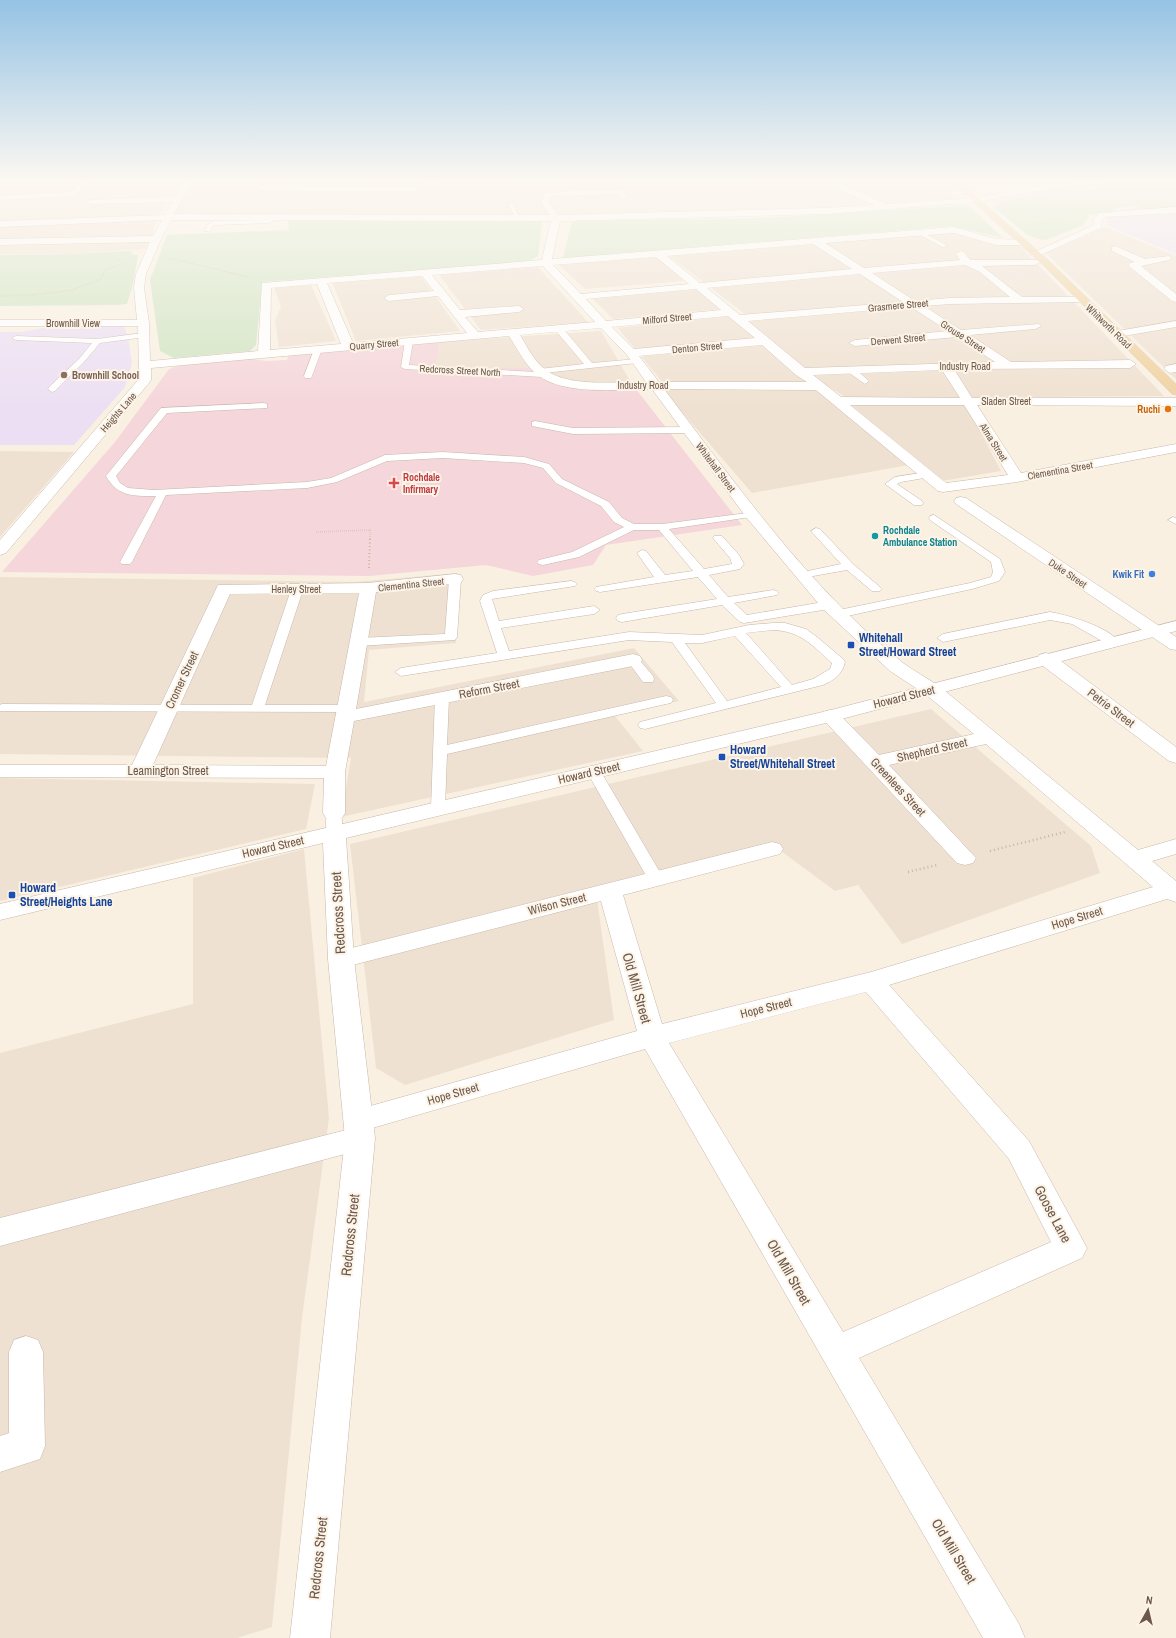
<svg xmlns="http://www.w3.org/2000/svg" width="1176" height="1638" font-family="'Archivo Narrow',sans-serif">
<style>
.residential{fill:#efe1d1}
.education{fill:#ecdff4}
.medical{fill:#f5d6da}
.green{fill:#d0e4c2}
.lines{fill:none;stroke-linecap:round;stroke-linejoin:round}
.service-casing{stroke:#c7b7ab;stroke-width:1}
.minor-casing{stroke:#c7b7ab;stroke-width:1}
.tertiary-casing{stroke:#c7b7ab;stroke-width:1}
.primary-casing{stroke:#d6d0cd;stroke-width:1}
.path-far3{stroke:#cfb2a1;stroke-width:1;stroke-dasharray:0.5 1;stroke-linecap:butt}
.path-far2{stroke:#cfb2a1;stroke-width:1.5;stroke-dasharray:0.5 1.5;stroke-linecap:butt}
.path-far1{stroke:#cfb2a1;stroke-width:2;stroke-dasharray:1 2.5;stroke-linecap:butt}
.path{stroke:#cfb2a1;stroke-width:2.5;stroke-dasharray:1 3;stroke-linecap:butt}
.service{fill:#fff;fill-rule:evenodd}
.minor{fill:#fff;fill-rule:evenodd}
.tertiary{fill:#fff;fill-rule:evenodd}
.primary{fill:#f0d2a1;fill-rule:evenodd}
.education-dot{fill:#8d6e63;stroke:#fcf4e7;stroke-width:1.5}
.food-dot{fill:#e8710a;stroke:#fcf4e7;stroke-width:1.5}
.health-dot{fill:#e0444e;stroke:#fcf4e7;stroke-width:1.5}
.culture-dot{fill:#0f9aa8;stroke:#fcf4e7;stroke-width:1.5}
.shop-dot{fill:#3f7fe0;stroke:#fcf4e7;stroke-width:1.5}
.transit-dot{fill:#1a4fb4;stroke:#fcf4e7;stroke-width:1.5}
.labels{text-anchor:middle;stroke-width:4;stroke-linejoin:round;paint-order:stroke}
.far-street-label{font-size:10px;fill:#6d574c;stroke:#fcf4e7}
.far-education-label{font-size:10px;font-weight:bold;fill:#785e54;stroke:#fcf4e7;text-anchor:start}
.far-food-label{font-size:10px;font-weight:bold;fill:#c56008;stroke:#fcf4e7;text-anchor:end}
.far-health-label{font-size:10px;font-weight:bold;fill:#be3a42;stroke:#fcf4e7;text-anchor:start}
.far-culture-label{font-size:10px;font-weight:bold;fill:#0d838f;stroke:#fcf4e7;text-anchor:start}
.far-shop-label{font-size:10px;font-weight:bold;fill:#366cbe;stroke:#fcf4e7;text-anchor:end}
.transit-label{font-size:12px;font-weight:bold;fill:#164399;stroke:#fcf4e7;text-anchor:start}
.street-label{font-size:12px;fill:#6d574c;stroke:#fcf4e7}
.near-street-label{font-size:14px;fill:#6d574c;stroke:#fcf4e7}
</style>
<rect width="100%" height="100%" fill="#f9f0e2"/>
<g class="residential">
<path d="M 0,180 L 184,180 L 158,217 L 0,223 Z"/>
<path d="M 196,180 L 933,180 L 943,185 L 957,198 L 833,208 L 570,215 L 173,215 Z"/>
<path d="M 158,218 L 145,249 L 56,255 L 0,254 L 0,225 Z"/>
<path d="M 1106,227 L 1176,256 L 1176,379 L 1046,253 Z"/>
<path d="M 955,232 L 1018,244 L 1164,396 L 847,398 L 824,384 L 663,383 L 618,328 L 745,314 L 668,255 Z"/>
<path d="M 658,257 L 684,281 L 585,289 L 558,264 Z"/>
<path d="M 537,266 L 588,322 L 481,330 L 437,272 Z"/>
<path d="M 420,275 L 460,331 L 356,341 L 332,282 Z"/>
<path d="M 311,285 L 336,341 L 279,347 L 275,320 L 281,307 L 274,287 Z"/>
<path d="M 696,288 L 721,309 L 613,319 L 591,297 Z"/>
<path d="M 601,331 L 632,384 L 566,382 L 529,368 L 434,368 L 440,342 Z"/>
<path d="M 814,388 L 833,403 L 965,403 L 1001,471 L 942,481 L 920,463 L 752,493 L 662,389 Z"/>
<path d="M 0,451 L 74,452 L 0,537 Z"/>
<path d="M 458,573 L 456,643 L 369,650 L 364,702 L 634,648 L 679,701 L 615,716 L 643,751 L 341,817 L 351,758 L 0,754 L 0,577 L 355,582 Z"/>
<path d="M 931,709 L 1091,846 L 1100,873 L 902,944 L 858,885 L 835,891 L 781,851 L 597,899 L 614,1020 L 405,1085 L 376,1068 L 350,844 Z"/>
<path d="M 0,778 L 315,784 L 306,829 L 0,901 Z"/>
<path d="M 304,849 L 329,1118 L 302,1318 L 272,1627 L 237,1638 L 0,1638 L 0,1053 L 193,1004 L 193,878 Z"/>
</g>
<g class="education">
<path d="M 1176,212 L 1176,254 L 1106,225 L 1108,217 Z"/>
<path d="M 55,326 L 124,326 L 128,338 L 132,363 L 125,387 L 74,445 L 0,445 L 0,332 L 21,332 Z"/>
</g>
<path class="medical" d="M 440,342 L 435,368 L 529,368 L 551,382 L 632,384 L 742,525 L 606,545 L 593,565 L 533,576 L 486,565 L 369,576 L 2,572 L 115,442 L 169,369 L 186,363 L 247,358 L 266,361 L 287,360 L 289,354 Z"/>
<g class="green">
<path d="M 1156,180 L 1176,180 L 1176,209 L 1147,211 L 1135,206 L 1120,207 L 1115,208 L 1109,214 L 1090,215 L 1083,225 L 1046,240 L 1038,239 L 1028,235 L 994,208 L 1001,202 L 1055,189 L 1092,191 L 1099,189 L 1097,185 Z"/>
<path d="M 968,205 L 1003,238 L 952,226 L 563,258 L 572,221 L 765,218 Z"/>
<path d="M 288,220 L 542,221 L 538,256 L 529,261 L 262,282 L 256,345 L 250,351 L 174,358 L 160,351 L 150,280 L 167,235 L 289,230 Z"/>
<path d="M 129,251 L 134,251 L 130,254 L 138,255 L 133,284 L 127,304 L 117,305 L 0,306 L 0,255 L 55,255 Z"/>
</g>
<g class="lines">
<g class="service-casing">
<g id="service">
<path d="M 578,190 L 622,190 L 628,197 L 623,198 L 620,194 L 548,196 L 545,194 Z"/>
<path d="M 508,203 L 512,203 L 520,219 L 516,219 Z"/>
<path d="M 274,215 L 277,217 L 270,223 L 215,225 L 212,227 L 210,232 L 205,231 L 207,225 L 214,221 L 264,220 Z"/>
<path d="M 918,232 L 922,232 L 948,246 L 943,247 L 918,234 Z"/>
<path d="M 555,326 L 561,326 L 592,363 L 637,359 L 641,361 L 637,363 L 544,373 L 546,375 L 542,377 L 405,369 L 401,367 L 405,341 L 409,339 L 413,341 L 409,365 L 536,372 L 536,369 L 539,369 L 584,364 L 555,330 Z"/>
<path d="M 143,333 L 147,335 L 146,337 L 100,343 L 84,362 L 55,391 L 52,392 L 48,389 L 49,387 L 79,359 L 92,343 L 16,340 L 12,338 L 16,336 L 97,339 Z"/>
<path d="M 315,347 L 322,349 L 312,376 L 311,378 L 305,378 L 304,376 Z"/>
<path d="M 848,368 L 854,368 L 869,381 L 865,384 L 848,372 Z"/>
<path d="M 264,403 L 267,404 L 267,408 L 167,413 L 116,476 L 120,483 L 128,488 L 154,490 L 307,482 L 331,478 L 385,455 L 443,452 L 524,457 L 549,464 L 562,479 L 609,502 L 622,518 L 634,524 L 662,524 L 755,512 L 756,514 L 755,516 L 751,517 L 669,529 L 704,569 L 732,564 L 730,558 L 713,538 L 714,536 L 722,536 L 739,555 L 744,564 L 740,569 L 709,575 L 728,597 L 773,590 L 777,591 L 779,593 L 777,595 L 734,603 L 747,615 L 829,601 L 835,605 L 829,609 L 744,623 L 740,622 L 722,605 L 622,622 L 618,621 L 616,618 L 618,615 L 622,614 L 717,599 L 698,577 L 600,592 L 596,591 L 594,589 L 596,587 L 654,577 L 637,553 L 642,550 L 646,551 L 665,575 L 693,571 L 659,530 L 634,530 L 579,557 L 543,565 L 539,564 L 537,562 L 539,560 L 572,552 L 624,527 L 614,522 L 601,506 L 556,483 L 543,468 L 524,463 L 443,458 L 387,461 L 337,482 L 307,488 L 166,495 L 132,562 L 130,564 L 122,564 L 120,562 L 156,496 C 133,496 118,497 106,476 L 161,408 Z"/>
<path d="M 535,421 L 573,428 L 688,427 L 693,430 L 688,433 L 573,434 L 532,426 L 532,422 Z"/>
<path d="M 927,472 L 932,475 L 930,477 L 901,482 L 897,484 L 922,501 L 923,503 L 922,505 L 914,505 L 885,484 L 895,477 Z"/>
<path d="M 934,515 L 1000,559 L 1005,572 L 999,581 L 972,589 L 838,618 L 834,617 L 832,614 L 834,611 L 970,583 L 991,577 L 993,572 L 991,562 L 930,520 L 929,518 L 930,516 Z"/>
<path d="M 1173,517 L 1176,518 L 1176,524 L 1168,520 Z"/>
<path d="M 816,528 L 820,529 L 853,564 L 880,587 L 882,589 L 880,591 L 872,591 L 847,570 L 802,578 L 798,577 L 796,575 L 798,573 L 841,564 L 811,531 Z"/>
<path d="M 455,576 L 461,579 L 457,637 L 455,640 L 358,646 L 352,642 L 358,638 L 445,634 L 449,579 Z"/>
<path d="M 571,581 L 575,582 L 577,584 L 575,586 L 492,599 L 499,621 L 594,606 L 600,610 L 594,614 L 501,628 L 509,651 L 629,632 L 702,635 L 749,625 L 773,623 L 785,623 L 806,629 L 817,637 L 843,659 L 845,662 C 842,675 834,680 823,685 L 645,729 L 640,728 L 638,725 L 640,722 L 716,703 L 672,642 L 629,640 L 401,676 L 395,672 L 401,668 L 497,653 L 480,601 L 483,595 L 493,591 ZM 773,630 C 801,631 813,646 832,663 L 830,669 L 813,679 L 792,685 L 746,633 ZM 735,636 L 781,687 L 727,701 L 685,643 L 702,643 Z"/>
<path d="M 297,587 L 303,590 L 265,705 L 347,705 L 352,706 L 354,709 L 352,712 L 0,711 L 0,705 L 2,704 L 252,705 L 291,590 Z"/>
<path d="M 1050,612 C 1068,615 1109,627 1119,642 L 1113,646 L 1109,645 L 1072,624 L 1050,620 L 943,642 L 937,638 L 943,634 Z"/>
<path d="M 633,656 L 637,657 L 653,676 L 654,679 L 653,682 L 643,682 L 629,663 L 627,660 L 629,657 Z"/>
<path d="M 442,694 L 447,695 L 449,698 L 447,745 L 666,696 L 671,697 L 673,700 L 671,703 L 666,704 L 447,754 L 445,808 L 443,811 L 433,811 L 431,808 L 435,698 L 437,695 Z"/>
<path d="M 594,768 L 599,769 L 601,772 L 664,879 L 662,883 L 656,884 L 650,883 L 648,879 L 587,772 L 589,769 Z"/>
<path d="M 334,808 L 339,810 C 343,816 343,830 339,835 L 334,837 L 329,835 C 325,830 325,816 329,810 Z"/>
</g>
</g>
<g class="minor-casing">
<g id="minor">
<path d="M 84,180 L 93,180 L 73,196 L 0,200 L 0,196 L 71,192 Z"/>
<path d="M 185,180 L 193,180 L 174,214 L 550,215 L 541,203 L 544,194 L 548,192 L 552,194 L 549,203 L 558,215 L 826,208 L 874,205 L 820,180 L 831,180 L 887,204 L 976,198 L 1052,184 L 1094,180 L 1129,180 L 1125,182 L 1052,188 L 976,202 L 826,214 L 560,221 L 552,259 L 954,227 L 996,239 L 1024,240 L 1027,241 L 1027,245 L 996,245 L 954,233 L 825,243 L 864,268 L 960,260 L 956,254 L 961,251 L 964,252 L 970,260 L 1038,260 L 1040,262 L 1035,265 L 982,266 L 1022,297 L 1083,297 L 1087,298 L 1088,300 L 1087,302 L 950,304 L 924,306 L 961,330 L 1039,324 L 1041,326 L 1035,329 L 970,335 L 1011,362 L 1130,360 L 1136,364 L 1130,368 L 954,369 L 972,398 L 1176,398 L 1176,406 L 977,405 L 1021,473 L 1176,444 L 1176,452 L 1017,482 L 943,492 L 938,491 L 816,390 L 664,389 C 737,485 808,587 903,663 C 914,671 927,678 939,686 L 1138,850 L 1176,839 L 1176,854 L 1152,861 L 1176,881 L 1176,902 L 1167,899 L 889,985 L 1029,1141 L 1087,1248 L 1082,1258 L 859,1358 L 1019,1624 L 1025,1638 L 983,1638 L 645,1049 L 369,1129 L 375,1138 L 370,1147 L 360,1150 L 0,1246 L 0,1218 L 350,1129 L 345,1120 L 349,1112 L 637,1031 L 601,901 L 341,968 L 332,965 L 328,959 L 332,953 L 772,842 L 780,844 L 783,849 L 780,854 L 623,895 L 662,1024 L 871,972 L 1153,887 L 986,744 L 889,765 L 976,858 L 973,863 L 965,865 L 957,863 L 820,716 L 823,712 L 830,710 L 837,712 L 879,755 L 974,734 L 925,694 L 890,671 L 823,609 L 746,517 L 652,389 C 618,389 559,397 533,371 C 523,361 517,348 509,336 L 151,368 L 151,380 L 149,383 L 6,553 L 0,555 L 0,540 L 139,379 L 138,326 L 0,326 L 0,320 L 137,320 L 134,288 L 136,274 L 150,242 L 0,245 L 0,239 L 153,236 L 162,220 L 0,227 L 0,221 L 165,215 L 173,202 L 90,204 L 86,202 L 90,200 L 176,197 ZM 171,220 L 551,221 L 542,260 L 262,283 L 258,351 L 150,361 L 149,323 L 144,288 L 146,274 L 161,239 ZM 813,244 L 852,269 L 700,283 L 667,256 ZM 656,257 L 689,284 L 581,294 L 553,265 ZM 965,265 L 980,272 L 1010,297 L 950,298 L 915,301 L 872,273 ZM 543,266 L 595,322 L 478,332 L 465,317 L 519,312 L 524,309 L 519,306 L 460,310 L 432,275 ZM 860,274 L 903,302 L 740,315 L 707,288 ZM 422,276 L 434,291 L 389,295 L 384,298 L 389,301 L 438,296 L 467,333 L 353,343 L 327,283 ZM 317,284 L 341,344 L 270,350 L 271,288 ZM 696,289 L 721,310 L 606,321 L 586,299 ZM 911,307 L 948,331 L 855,340 L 849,343 L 855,346 L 957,337 L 995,362 L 805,368 L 748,321 ZM 728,316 L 755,338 L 634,349 L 612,327 ZM 601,328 L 627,355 L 646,382 C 615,381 564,389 541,366 C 532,357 526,345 520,335 ZM 762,345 L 796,375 L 807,382 L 659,382 L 639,356 ZM 942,370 L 960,398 L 841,397 L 813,375 ZM 850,405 L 964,405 L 1008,475 L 946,483 ZM 866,992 L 1009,1159 L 1051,1242 L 843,1332 L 669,1043 Z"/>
<path d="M 420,180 L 494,180 L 490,182 L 422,184 L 418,182 Z"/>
<path d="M 260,186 L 416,187 L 420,189 L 416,191 L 263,190 L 260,190 Z"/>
<path d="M 1176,207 L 1176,213 L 1104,217 L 1102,219 L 1101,228 L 1038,256 L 1035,257 L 1030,254 L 1094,225 L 1094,218 L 1099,213 Z"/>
<path d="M 1115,246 L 1145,259 L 1169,256 L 1171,258 L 1169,260 L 1141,266 L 1176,294 L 1176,302 L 1172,301 L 1130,267 L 1128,265 L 1130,263 L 1135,262 L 1112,251 L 1112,247 Z"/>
<path d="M 1176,321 L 1176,327 L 1118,337 L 1112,334 L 1118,331 Z"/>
<path d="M 1176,364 L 1176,372 L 1170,373 L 1164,369 L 1166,366 Z"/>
<path d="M 961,497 L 966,498 L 1176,637 L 1176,650 L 1170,649 L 956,504 L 954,501 L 956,498 Z"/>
<path d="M 455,574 L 461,575 L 463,579 L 461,583 L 376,592 L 356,709 L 633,654 L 640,656 L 642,660 L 640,664 L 633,666 L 354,721 L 345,772 L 345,813 L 342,818 L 334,820 L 326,818 L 323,813 L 324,778 L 0,777 L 0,765 L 132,765 L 218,585 L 368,583 ZM 359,593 L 326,766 L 153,765 L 230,594 Z"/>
<path d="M 1046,653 L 1053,655 L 1176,747 L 1176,763 L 1169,761 L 1039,663 L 1037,659 L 1039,655 Z"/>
<path d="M 26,1336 L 38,1340 L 43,1352 L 45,1446 L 40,1459 L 0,1472 L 0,1436 L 9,1433 L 9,1352 L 14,1340 Z"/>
</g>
</g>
<g class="tertiary-casing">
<path id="tertiary" d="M 1176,621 L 1176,631 L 830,722 L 346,838 L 354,959 L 375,1138 L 330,1638 L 290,1638 L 345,1138 L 328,959 L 323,843 L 0,920 L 0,904 L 827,711 Z"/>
</g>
<g class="primary-casing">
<path id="primary" d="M 949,180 L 958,180 L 1048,260 L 1176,384 L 1176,395 L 1172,394 L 1042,264 Z"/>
</g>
<g class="path-far3">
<path d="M 1033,224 L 1060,222"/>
<path d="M 170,258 L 235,274"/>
<path d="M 103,274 L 105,270 L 122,264 L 117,259"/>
</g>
<g class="path-far2">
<path d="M 231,273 L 249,277"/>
<path d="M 0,296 L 33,295 L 72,290 L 101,279 L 104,273"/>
<path d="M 316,532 L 370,530 L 370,539"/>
</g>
<path class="path-far1" d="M 369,568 L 370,538"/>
<g class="path">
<path d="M 990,851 L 1065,832"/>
<path d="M 908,872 L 937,865"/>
</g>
<use href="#service" class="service"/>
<use href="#minor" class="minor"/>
<use href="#tertiary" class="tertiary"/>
<use href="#primary" class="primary"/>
</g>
<linearGradient id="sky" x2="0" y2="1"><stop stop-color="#95c3e4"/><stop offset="0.44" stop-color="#fcf8f2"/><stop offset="1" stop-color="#fcf8f2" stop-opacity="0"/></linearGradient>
<rect width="1176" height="410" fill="url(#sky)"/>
<circle class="education-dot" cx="64" cy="375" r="4"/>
<circle class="food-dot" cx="1168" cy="409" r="4"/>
<path class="health-dot" d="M392 477h4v4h4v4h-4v4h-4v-4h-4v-4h4z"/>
<circle class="culture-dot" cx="875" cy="536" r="4"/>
<circle class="shop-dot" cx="1152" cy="574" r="4"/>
<g class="transit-dot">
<rect x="847" y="641" width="8" height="8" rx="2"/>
<rect x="718" y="753" width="8" height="8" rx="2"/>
<rect x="8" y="891" width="8" height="8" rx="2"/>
</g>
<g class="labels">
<g class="far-street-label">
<text transform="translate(898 305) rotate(-5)" y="4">Grasmere Street</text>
<text transform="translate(667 318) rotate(-5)" y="4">Milford Street</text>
<text x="73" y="327">Brownhill View</text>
<text transform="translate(1109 326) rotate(44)" y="4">Whitworth Road</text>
<text transform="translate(963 336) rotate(33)" y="4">Grouse Street</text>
<text transform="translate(898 339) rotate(-5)" y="4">Derwent Street</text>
<text transform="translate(374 344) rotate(-5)" y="4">Quarry Street</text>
<text transform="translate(697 347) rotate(-5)" y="4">Denton Street</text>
<text x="965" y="370">Industry Road</text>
<text transform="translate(460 370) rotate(3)" y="4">Redcross Street North</text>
<text x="643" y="389">Industry Road</text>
<text x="1006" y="405">Sladen Street</text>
<text transform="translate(118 412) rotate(-49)" y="4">Heights Lane</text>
<text transform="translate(994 442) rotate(58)" y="4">Alma Street</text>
<text transform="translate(716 467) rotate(53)" y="4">Whitehall Street</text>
<text transform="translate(1060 470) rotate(-10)" y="4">Clementina Street</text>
<text transform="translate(1068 573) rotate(34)" y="4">Duke Street</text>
<text transform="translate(411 584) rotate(-6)" y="4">Clementina Street</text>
<text x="296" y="593">Henley Street</text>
</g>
<g class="far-education-label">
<text x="72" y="379">Brownhill School</text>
</g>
<g class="far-food-label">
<text x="1160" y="413">Ruchi</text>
</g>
<g class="far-health-label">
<text x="403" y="481">Rochdale<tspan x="403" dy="12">Infirmary</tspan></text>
</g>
<g class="far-culture-label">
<text x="883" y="534">Rochdale<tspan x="883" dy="12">Ambulance Station</tspan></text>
</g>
<g class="far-shop-label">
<text x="1144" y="578">Kwik Fit</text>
</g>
<g class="transit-label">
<text x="859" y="642">Whitehall<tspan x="859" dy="14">Street/Howard Street</tspan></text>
<text x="730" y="754">Howard<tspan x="730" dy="14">Street/Whitehall Street</tspan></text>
<text x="20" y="892">Howard<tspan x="20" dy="14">Street/Heights Lane</tspan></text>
</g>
<g class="street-label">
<text transform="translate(182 680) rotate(-65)" y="4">Cromer Street</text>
<text transform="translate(489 689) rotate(-11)" y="4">Reform Street</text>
<text transform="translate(904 697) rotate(-14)" y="4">Howard Street</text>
<text transform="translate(1111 708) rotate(37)" y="4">Petrie Street</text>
<text transform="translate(932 750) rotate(-13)" y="4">Shepherd Street</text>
<text x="168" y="775">Leamington Street</text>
<text transform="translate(589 773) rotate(-13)" y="4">Howard Street</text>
<text transform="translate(898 787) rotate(47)" y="4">Greenlees Street</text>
<text transform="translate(273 847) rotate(-13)" y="4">Howard Street</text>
<text transform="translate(557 904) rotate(-14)" y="4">Wilson Street</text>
<text transform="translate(1077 918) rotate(-17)" y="4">Hope Street</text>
<text transform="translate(766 1008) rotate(-14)" y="4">Hope Street</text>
<text transform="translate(453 1094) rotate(-16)" y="4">Hope Street</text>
</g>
<g class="near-street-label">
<text transform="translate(338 913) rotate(-93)" y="5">Redcross Street</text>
<text transform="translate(637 988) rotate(74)" y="5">Old Mill Street</text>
<text transform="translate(1053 1214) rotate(62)" y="5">Goose Lane</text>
<text transform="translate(350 1235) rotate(-84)" y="5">Redcross Street</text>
<text transform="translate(789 1272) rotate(60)" y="5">Old Mill Street</text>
<text transform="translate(954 1551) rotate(59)" y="5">Old Mill Street</text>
<text transform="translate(318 1558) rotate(-84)" y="5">Redcross Street</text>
</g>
</g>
<g transform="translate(1148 1610) rotate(8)" stroke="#fcf4e7" stroke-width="3" paint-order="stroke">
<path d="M0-3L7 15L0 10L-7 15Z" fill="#6d574c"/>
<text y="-6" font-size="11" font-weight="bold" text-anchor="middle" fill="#6d574c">N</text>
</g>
</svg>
